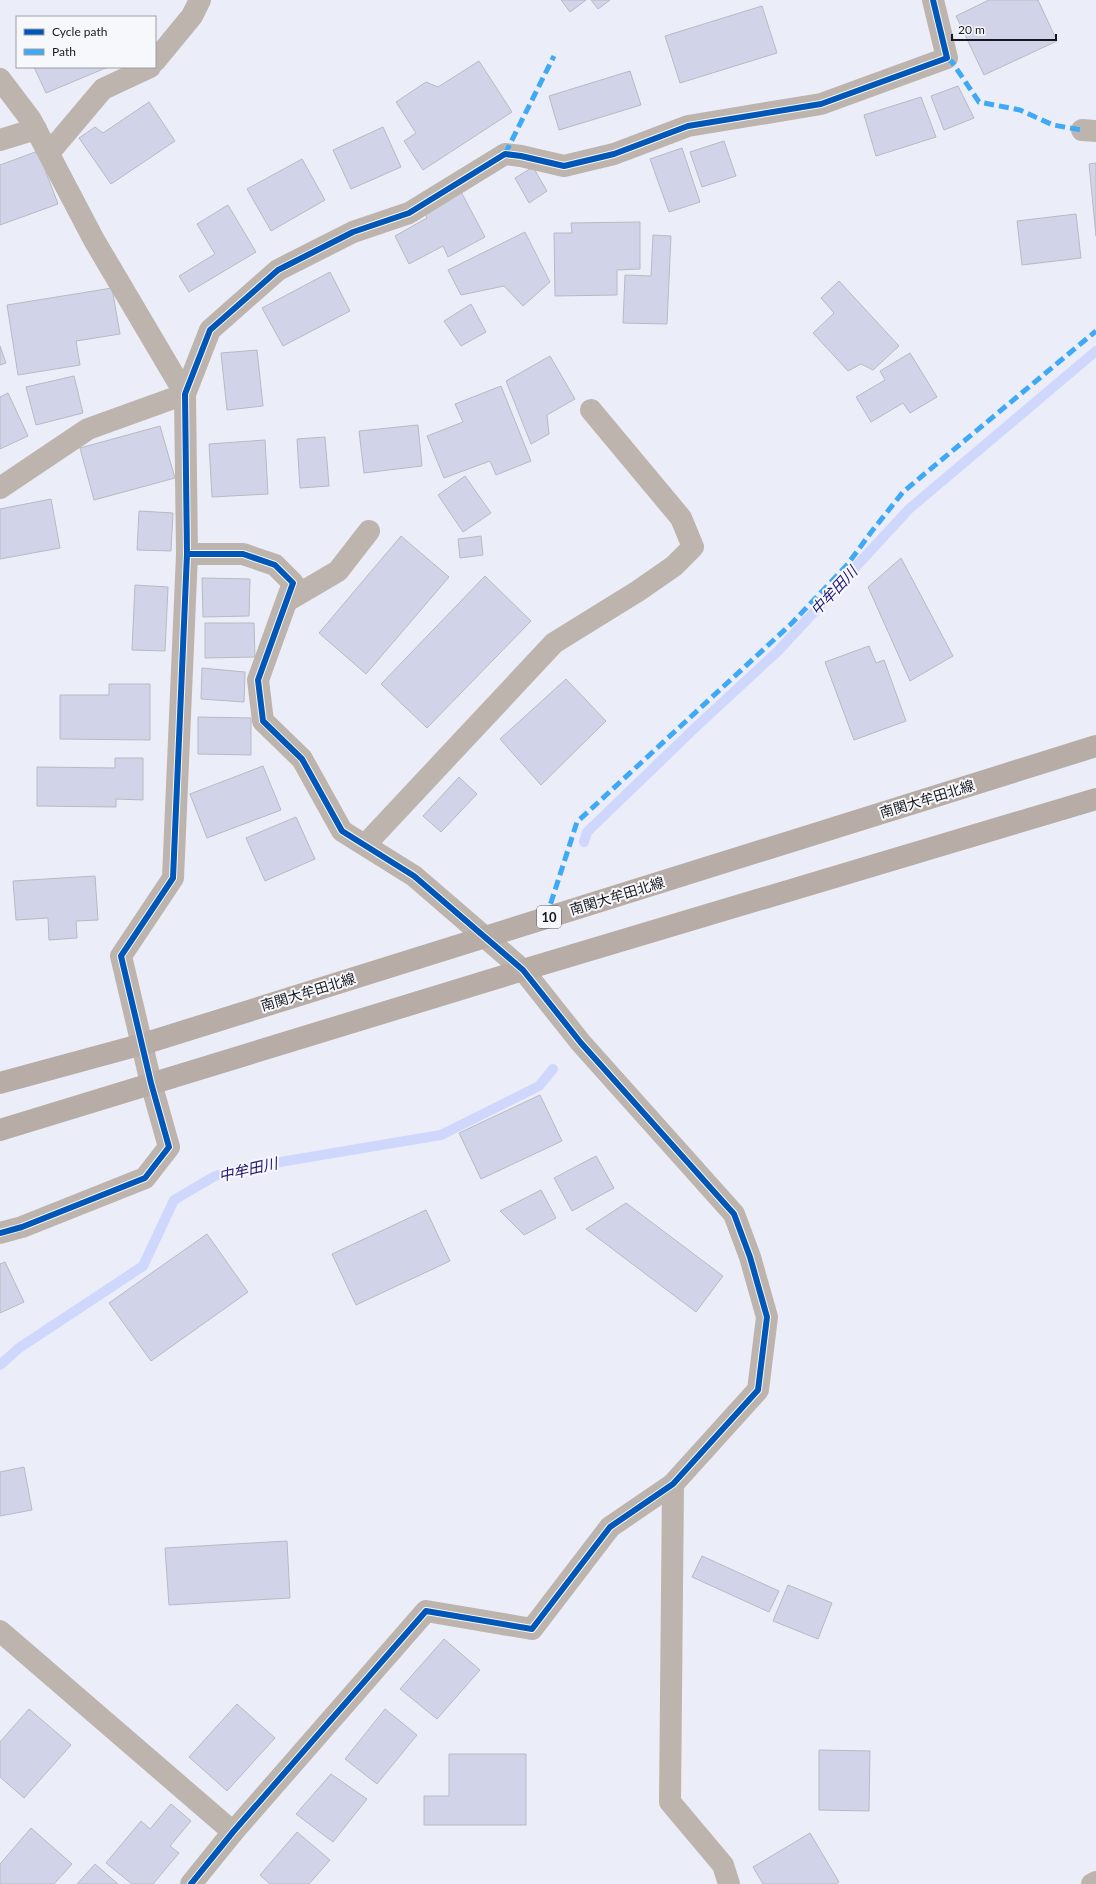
<svg xmlns="http://www.w3.org/2000/svg" width="1096" height="1884" font-family="Lato,'Noto Sans JP',sans-serif">
<style>
.lines{fill:none;stroke-linecap:round;stroke-linejoin:round}
.stream{stroke:#cfd7fd;stroke-width:10}
.building{fill:#d1d4e8;stroke:#b8bac2}
.minor{stroke:#beb4ae;stroke-width:22}
.primary{stroke:#b7ada6;stroke-width:22}
.quiet{stroke:#3fa9f5;stroke-width:5;stroke-dasharray:10 5;stroke-linecap:butt}
.cycleway-casing{stroke:#f7f8fc;stroke-width:8}
.cycleway{stroke:#0057b8;stroke-width:6}
.labels{text-anchor:middle;stroke-width:4;stroke-linejoin:round;paint-order:stroke}
.shield{fill:#f7f8fc;stroke:#5a5b61;stroke-width:1}
.shield-label{font-size:13px;font-weight:bold;fill:#17181f}
.street-label{font-size:14px;fill:#17181f;stroke:#f7f8fc}
.water-label{font-size:15px;font-style:italic;fill:#211974;stroke:#f7f8fc}
</style>
<rect width="100%" height="100%" fill="#ebeef8"/>
<g class="lines">
<g class="stream">
<path d="M 584,842 L 587,832 L 698,725 L 778,651 L 909,509 L 1096,351"/>
<path d="M 0,1365 L 19,1348 L 143,1266 L 174,1200 L 215,1176 L 250,1167 L 441,1135 L 539,1086 L 553,1069"/>
</g>
</g>
<g class="building">
<path d="M 561,0 L 586,0 L 570,12 Z"/>
<path d="M 591,0 L 610,0 L 598,9 Z"/>
<path d="M 989,0 L 1038,0 L 1057,41 L 984,75 L 956,16 Z"/>
<path d="M 762,6 L 777,53 L 680,83 L 665,36 Z"/>
<path d="M 479,61 L 512,112 L 423,170 L 404,141 L 416,133 L 396,102 L 426,82 L 438,87 Z"/>
<path d="M 34,67 L 108,67 L 46,93 Z"/>
<path d="M 630,71 L 641,105 L 559,130 L 549,96 Z"/>
<path d="M 958,86 L 974,118 L 944,130 L 931,96 Z"/>
<path d="M 921,97 L 936,137 L 876,156 L 864,115 Z"/>
<path d="M 149,102 L 175,141 L 111,184 L 79,138 L 95,127 L 103,133 Z"/>
<path d="M 383,127 L 401,167 L 351,189 L 333,150 Z"/>
<path d="M 724,141 L 736,176 L 702,187 L 690,152 Z"/>
<path d="M 682,148 L 700,202 L 669,212 L 650,159 Z"/>
<path d="M 38,151 L 58,204 L 0,225 L 0,165 Z"/>
<path d="M 302,159 L 325,200 L 271,231 L 247,189 Z"/>
<path d="M 1096,163 L 1096,236 L 1089,164 Z"/>
<path d="M 533,167 L 547,191 L 529,203 L 515,178 Z"/>
<path d="M 458,186 L 485,237 L 448,257 L 443,246 L 409,264 L 395,236 L 427,218 L 421,206 Z"/>
<path d="M 228,205 L 256,252 L 189,292 L 179,276 L 215,254 L 197,224 Z"/>
<path d="M 1076,214 L 1081,258 L 1022,265 L 1017,221 Z"/>
<path d="M 640,222 L 640,269 L 617,270 L 617,295 L 555,296 L 554,233 L 572,233 L 571,223 Z"/>
<path d="M 525,232 L 550,282 L 523,306 L 504,286 L 461,295 L 448,270 Z"/>
<path d="M 653,235 L 671,236 L 667,324 L 623,323 L 625,275 L 651,276 Z"/>
<path d="M 330,272 L 350,311 L 283,346 L 262,308 Z"/>
<path d="M 839,281 L 899,346 L 873,370 L 861,364 L 848,371 L 813,333 L 834,313 L 821,298 Z"/>
<path d="M 112,288 L 120,334 L 76,341 L 80,365 L 18,375 L 7,305 Z"/>
<path d="M 471,304 L 486,332 L 461,346 L 444,321 Z"/>
<path d="M 0,346 L 6,363 L 0,365 Z"/>
<path d="M 257,350 L 263,406 L 227,410 L 221,353 Z"/>
<path d="M 910,353 L 937,397 L 910,413 L 903,403 L 871,422 L 856,397 L 885,380 L 880,371 Z"/>
<path d="M 550,356 L 575,399 L 547,415 L 549,434 L 531,444 L 506,381 Z"/>
<path d="M 74,376 L 83,413 L 36,425 L 26,387 Z"/>
<path d="M 501,386 L 531,461 L 496,475 L 490,461 L 444,478 L 427,436 L 463,422 L 455,404 Z"/>
<path d="M 8,393 L 28,436 L 0,449 L 0,397 Z"/>
<path d="M 418,425 L 422,466 L 364,473 L 359,431 Z"/>
<path d="M 160,426 L 175,478 L 94,500 L 80,448 Z"/>
<path d="M 325,437 L 329,486 L 300,488 L 297,439 Z"/>
<path d="M 265,440 L 268,494 L 212,497 L 209,444 Z"/>
<path d="M 465,476 L 491,513 L 463,532 L 438,495 Z"/>
<path d="M 51,499 L 60,548 L 0,559 L 0,509 Z"/>
<path d="M 139,511 L 173,513 L 171,551 L 137,550 Z"/>
<path d="M 401,536 L 449,577 L 366,674 L 319,633 Z"/>
<path d="M 481,536 L 483,555 L 460,558 L 458,539 Z"/>
<path d="M 901,558 L 953,656 L 910,681 L 868,587 Z"/>
<path d="M 485,576 L 531,621 L 427,728 L 381,684 Z"/>
<path d="M 202,578 L 250,579 L 249,616 L 203,617 Z"/>
<path d="M 135,585 L 168,587 L 165,651 L 132,650 Z"/>
<path d="M 205,623 L 254,623 L 255,657 L 205,658 Z"/>
<path d="M 869,646 L 876,663 L 884,660 L 906,721 L 854,740 L 825,662 Z"/>
<path d="M 202,668 L 245,672 L 244,702 L 201,699 Z"/>
<path d="M 566,679 L 606,721 L 541,785 L 500,739 Z"/>
<path d="M 109,684 L 150,684 L 150,740 L 60,739 L 60,695 L 109,695 Z"/>
<path d="M 198,717 L 251,718 L 251,755 L 198,754 Z"/>
<path d="M 115,758 L 143,758 L 143,800 L 116,799 L 116,807 L 37,806 L 37,767 L 115,768 Z"/>
<path d="M 263,766 L 281,810 L 207,838 L 190,794 Z"/>
<path d="M 459,777 L 477,794 L 441,832 L 423,816 Z"/>
<path d="M 296,817 L 315,859 L 265,881 L 246,838 Z"/>
<path d="M 95,876 L 98,920 L 76,921 L 77,938 L 49,940 L 48,918 L 16,920 L 13,881 Z"/>
<path d="M 540,1095 L 562,1141 L 481,1179 L 459,1133 Z"/>
<path d="M 596,1156 L 614,1188 L 572,1211 L 554,1178 Z"/>
<path d="M 541,1190 L 556,1218 L 524,1235 L 500,1211 Z"/>
<path d="M 626,1203 L 723,1276 L 696,1312 L 586,1229 Z"/>
<path d="M 426,1210 L 450,1261 L 356,1305 L 332,1254 Z"/>
<path d="M 207,1234 L 248,1292 L 151,1361 L 109,1303 Z"/>
<path d="M 5,1262 L 24,1302 L 0,1313 L 0,1264 Z"/>
<path d="M 24,1467 L 32,1510 L 0,1516 L 0,1472 Z"/>
<path d="M 287,1541 L 290,1598 L 169,1605 L 165,1548 Z"/>
<path d="M 702,1556 L 779,1591 L 769,1612 L 692,1577 Z"/>
<path d="M 788,1585 L 832,1603 L 818,1639 L 773,1621 Z"/>
<path d="M 444,1639 L 480,1670 L 437,1719 L 400,1689 Z"/>
<path d="M 237,1704 L 275,1738 L 227,1791 L 189,1757 Z"/>
<path d="M 29,1709 L 71,1745 L 24,1798 L 0,1777 L 0,1742 Z"/>
<path d="M 385,1709 L 417,1735 L 377,1784 L 345,1759 Z"/>
<path d="M 819,1750 L 870,1751 L 869,1811 L 819,1810 Z"/>
<path d="M 449,1754 L 526,1754 L 526,1825 L 424,1825 L 424,1796 L 449,1796 Z"/>
<path d="M 331,1774 L 367,1799 L 333,1842 L 296,1814 Z"/>
<path d="M 171,1804 L 191,1821 L 170,1846 L 179,1853 L 153,1884 L 132,1884 L 106,1863 L 141,1821 L 150,1829 Z"/>
<path d="M 31,1828 L 72,1864 L 54,1884 L 0,1884 L 0,1864 Z"/>
<path d="M 297,1832 L 330,1860 L 309,1884 L 270,1884 L 260,1875 Z"/>
<path d="M 810,1833 L 839,1882 L 836,1884 L 763,1884 L 753,1867 Z"/>
<path d="M 95,1864 L 118,1884 L 77,1884 Z"/>
</g>
<g class="lines">
<g class="minor">
<path d="M 155,61 L 192,16 L 200,0"/>
<path d="M 0,79 L 31,120 L 94,240 L 185,394"/>
<path d="M 1082,130 L 1096,131"/>
<path d="M 0,140 L 36,129"/>
<path d="M 49,153 L 103,89 L 150,67"/>
<path d="M 0,488 L 88,429 L 185,394"/>
<path d="M 187,554 L 243,554 L 275,565 L 293,583 L 258,680 L 263,721 L 302,759 L 342,831 L 414,876 L 523,970 L 581,1043 L 734,1214 L 750,1257 L 767,1317 L 758,1390 L 673,1484 L 610,1527 L 532,1629 L 426,1611 L 233,1832 L 191,1884"/>
<path d="M 287,601 L 338,571 L 369,531"/>
<path d="M 365,845 L 554,643 L 638,591 L 674,566 L 693,547 L 681,518 L 591,410"/>
<path d="M 0,1233 L 22,1227 L 145,1178 L 169,1147 L 151,1083 L 121,956 L 173,878 L 187,554 L 185,394 L 210,330 L 278,270 L 353,232 L 409,213 L 505,154 L 521,156 L 564,166 L 614,154 L 688,126 L 821,104 L 947,58 L 933,0"/>
<path d="M 673,1484 L 670,1802 L 723,1865 L 729,1884"/>
<path d="M 0,1631 L 233,1832"/>
<path d="M 1092,1884 L 1096,1882"/>
</g>
<g class="primary">
<path d="M 0,1083 L 143,1044 L 1096,746"/>
<path d="M 0,1130 L 523,970 L 1096,799"/>
</g>
<g class="quiet">
<path d="M 947,58 L 952,62 L 979,102 L 1020,110 L 1053,125 L 1082,130"/>
<path d="M 505,154 L 554,56"/>
<path d="M 546,918 L 577,822 L 791,624 L 847,565 L 872,531 L 903,492 L 1096,331"/>
</g>
<g class="cycleway-casing">
<g id="cycleway">
<path d="M 187,554 L 243,554 L 275,565 L 293,583 L 258,680 L 263,721 L 302,759 L 342,831 L 414,876 L 523,970 L 581,1043 L 734,1214 L 750,1257 L 767,1317 L 758,1390 L 673,1484 L 610,1527 L 532,1629 L 426,1611 L 233,1832 L 191,1884"/>
<path d="M 0,1233 L 22,1227 L 145,1178 L 169,1147 L 151,1083 L 121,956 L 173,878 L 187,554 L 185,394 L 210,330 L 278,270 L 353,232 L 409,213 L 505,154 L 521,156 L 564,166 L 614,154 L 688,126 L 821,104 L 947,58 L 933,0"/>
</g>
</g>
<use href="#cycleway" class="cycleway"/>
</g>
<g class="labels">
<rect class="shield" x="537" y="906" width="24" height="22" rx="3"/>
<g class="shield-label">
<text x="549" y="922">10</text>
</g>
<g class="street-label">
<text transform="translate(927 799) rotate(-17)" y="5">南関大牟田北線</text>
<text transform="translate(617 896) rotate(-17)" y="5">南関大牟田北線</text>
<text transform="translate(308 992) rotate(-17)" y="5">南関大牟田北線</text>
</g>
<g class="water-label">
<text transform="translate(834 591) rotate(-47)" y="5">中牟田川</text>
<text transform="translate(248 1170) rotate(-13)" y="5">中牟田川</text>
</g>
</g>
<rect x="16" y="16" width="140" height="52" fill="#f7f8fc" stroke="#9d9ea4"/>
<rect x="24" y="29" width="20" height="6" fill="#0057b8" stroke="#9d9ea4"/>
<text x="52" y="36" font-size="12" fill="#17181f">Cycle path</text>
<rect x="24" y="49" width="20" height="6" fill="#3fa9f5" stroke="#9d9ea4"/>
<text x="52" y="56" font-size="12" fill="#17181f">Path</text>
<path d="M952 34v6h104v-6" fill="none" stroke="#17181f" stroke-width="2"/>
<text x="958" y="34" font-size="12" fill="#17181f" stroke="#f7f8fc" stroke-width="3" paint-order="stroke">20 m</text>
</svg>
